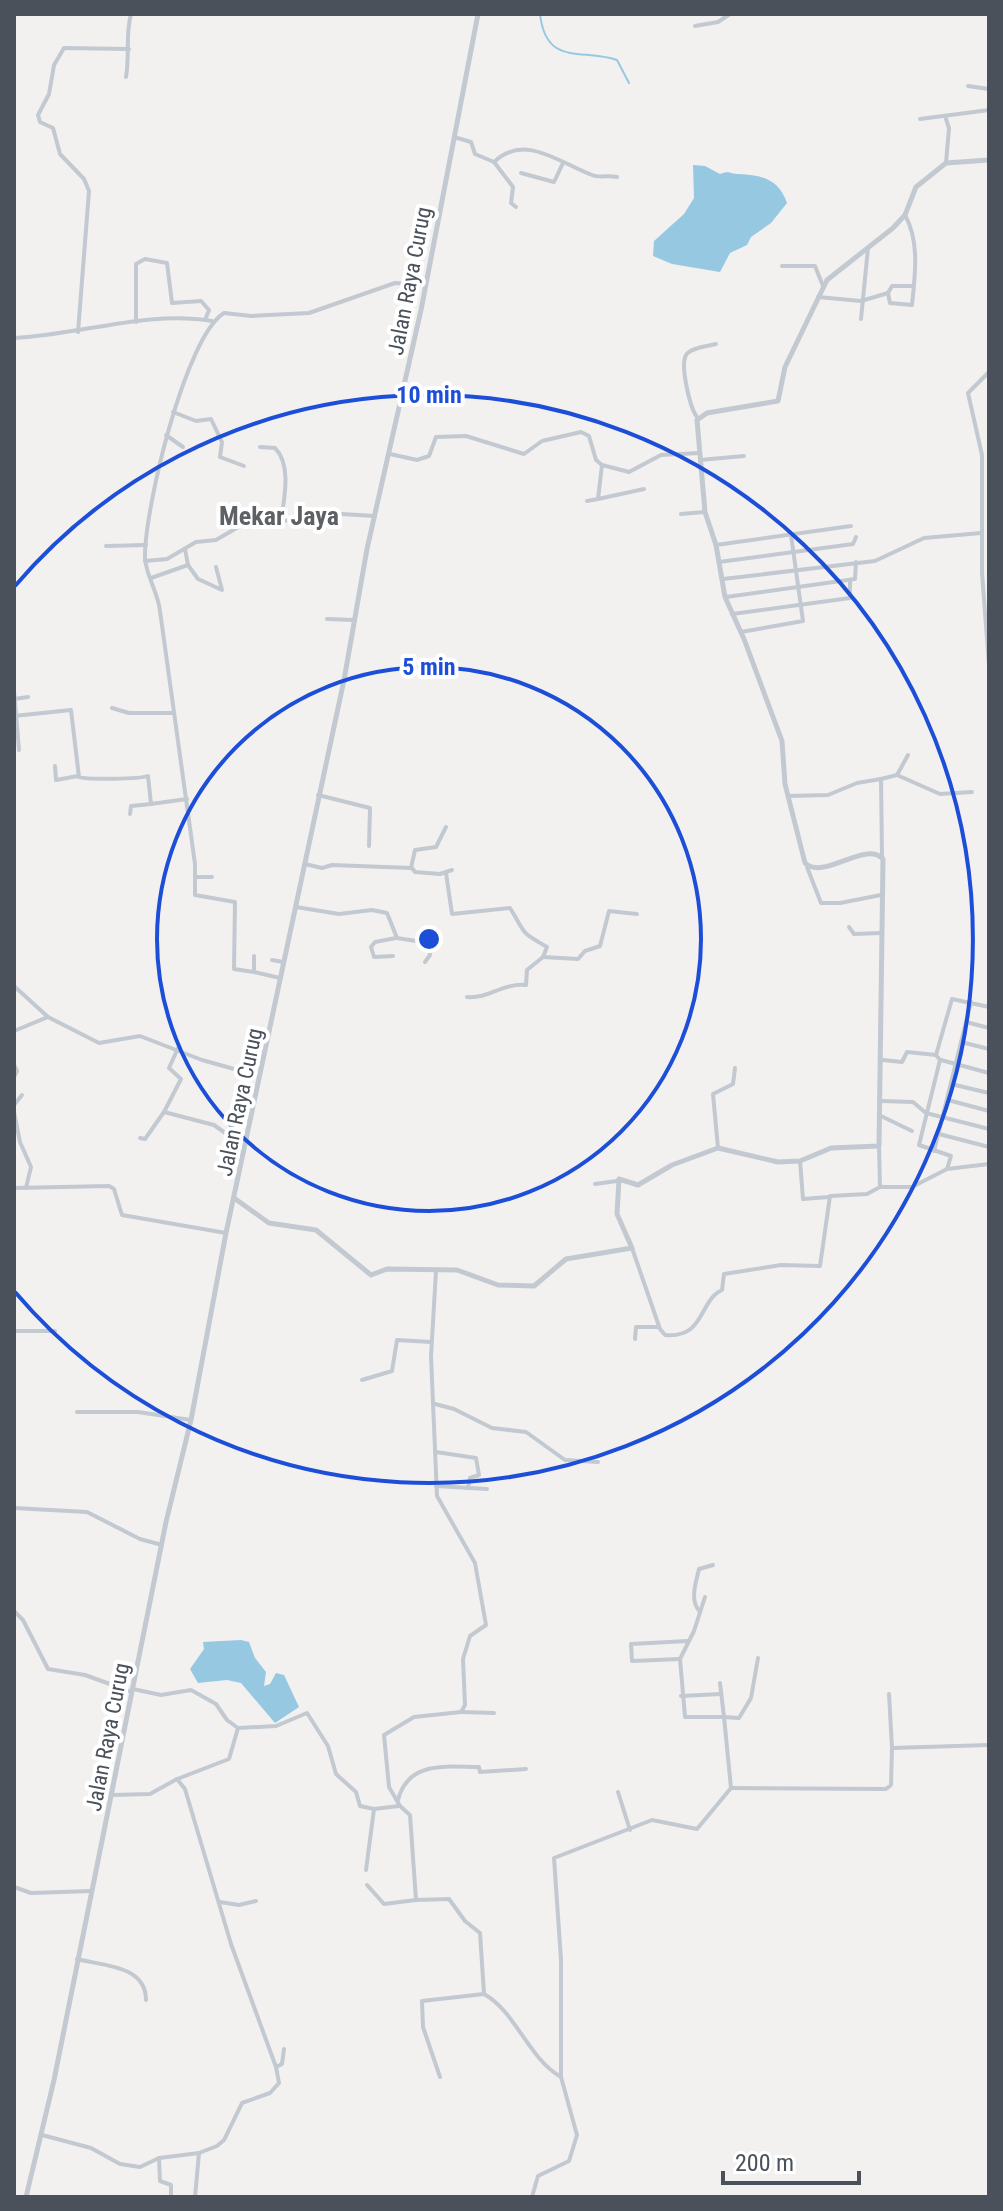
<svg xmlns="http://www.w3.org/2000/svg" width="1003" height="2211" font-family="'Roboto Condensed',sans-serif">
<style>
.water{fill:#97c8e2}
.lines{fill:none;stroke-linecap:round;stroke-linejoin:round}
.stream{stroke:#97c8e2;stroke-width:2}
.minor{stroke:#c3c9d0;stroke-width:4}
.tertiary{stroke:#c3c9d0;stroke-width:5}
.ring{fill:none;stroke:#1d4ed8;stroke-width:4}
.labels{text-anchor:middle;stroke-width:8;stroke-linejoin:round;paint-order:stroke}
.street-label{font-size:22px;fill:#4a515b;stroke:#fff}
.quarter-label{font-size:26px;font-weight:bold;fill:#5d6064;stroke:#fff}
.centre{fill:#1d4ed8;stroke:#fff;stroke-width:4}
.ring-label{font-size:24px;text-anchor:middle;font-weight:bold;fill:#1d4ed8;stroke:#fff;stroke-width:8;stroke-linejoin:round;paint-order:stroke}
</style>
<rect width="100%" height="100%" fill="#f2f1f0"/>
<g class="water">
<path d="M 693,165 L 705,166 L 720,174 C 729,170 730,174 739,174 C 762,175 779,179 787,203 L 771,223 L 751,237 L 747,245 L 730,253 L 720,272 L 672,264 L 653,256 L 654,241 L 684,214 L 694,198 Z"/>
<path d="M 241,1640 L 249,1642 L 255,1658 L 266,1672 L 264,1686 L 270,1684 L 276,1673 L 284,1675 L 299,1707 L 275,1723 L 241,1683 L 227,1680 L 198,1683 L 190,1669 L 204,1649 L 203,1642 Z"/>
</g>
<g class="lines">
<path class="stream" d="M 540,14 C 546,67 582,48 617,60 L 629,83"/>
<g class="minor">
<path d="M 695,26 L 718,22 L 730,14"/>
<path d="M 126,77 C 130,55 125,36 131,14"/>
<path d="M 968,86 L 989,89"/>
<path d="M 920,119 L 989,110"/>
<path d="M 946,119 L 949,128 L 946,163"/>
<path d="M 454,137 L 471,142 L 475,154 L 494,162 C 524,133 558,162 592,175 C 599,178 609,175 617,177"/>
<path d="M 494,162 L 513,187 L 511,203 L 516,207"/>
<path d="M 521,173 L 554,182 L 563,163"/>
<path d="M 782,266 L 815,266 L 823,286"/>
<path d="M 888,293 L 890,303 L 912,305 C 915,275 920,242 905,215"/>
<path d="M 818,297 L 861,301 L 888,293 L 892,286 L 913,286"/>
<path d="M 861,319 L 868,248"/>
<path d="M 136,322 L 136,264 L 145,259 L 167,263 L 172,303 L 201,301 L 209,310 L 205,320"/>
<path d="M 78,332 L 89,191 L 84,179 L 60,154 L 53,128 L 40,122 L 38,115 L 49,94 L 54,65 L 64,48 L 129,49"/>
<path d="M 14,338 C 79,335 148,310 212,321"/>
<path d="M 989,372 L 968,393 L 982,455 L 982,573 L 989,665"/>
<path d="M 173,412 L 196,421 L 211,419 L 222,442 L 220,457 L 244,466"/>
<path d="M 697,417 C 690,408 680,366 686,355 C 690,348 708,346 716,344"/>
<path d="M 166,435 L 183,447"/>
<path d="M 260,447 L 275,448 C 292,465 284,499 281,521"/>
<path d="M 390,454 L 417,460 L 429,456 L 436,437 L 466,436 L 524,454 L 542,441 L 581,432 L 589,436 L 596,460 L 602,465"/>
<path d="M 700,460 L 744,456"/>
<path d="M 644,489 L 598,499 L 602,465 L 629,472 L 661,455 L 699,453"/>
<path d="M 587,501 L 598,499"/>
<path d="M 681,514 L 705,512"/>
<path d="M 716,545 L 851,526"/>
<path d="M 106,546 L 146,545"/>
<path d="M 185,549 L 188,565"/>
<path d="M 145,561 L 167,559 L 196,542 L 216,540 L 240,526 L 341,514 L 375,516"/>
<path d="M 719,562 L 853,544 L 856,537"/>
<path d="M 151,578 L 188,565 L 198,579 L 222,590 L 216,567"/>
<path d="M 723,579 L 875,561 L 924,538 L 981,533"/>
<path d="M 726,597 L 855,579 L 856,562"/>
<path d="M 732,614 L 850,598 L 850,581"/>
<path d="M 327,619 L 354,620"/>
<path d="M 741,632 L 803,621 L 791,535"/>
<path d="M 14,691 L 19,750"/>
<path d="M 14,699 L 28,697"/>
<path d="M 112,708 L 129,713 L 173,713"/>
<path d="M 14,716 L 71,710 L 79,777 C 87,780 140,779 148,776 L 151,804 L 187,799"/>
<path d="M 55,766 L 56,780 L 78,776"/>
<path d="M 897,775 L 940,794 L 972,792"/>
<path d="M 318,795 L 370,808 L 369,846"/>
<path d="M 788,796 L 828,795 L 857,783 L 881,779"/>
<path d="M 130,814 L 131,806 L 151,804"/>
<path d="M 882,856 L 881,779 L 897,775 L 908,755"/>
<path d="M 305,864 L 322,868 L 332,865 L 411,868 L 415,850 L 436,847 L 446,827"/>
<path d="M 807,867 L 821,903 L 840,903 L 881,895"/>
<path d="M 412,868 L 415,872 L 440,874 L 452,870"/>
<path d="M 446,873 L 452,914 L 510,908 C 527,935 518,930 547,947 L 543,957 L 527,970 L 526,985 C 502,983 489,999 467,997"/>
<path d="M 195,877 L 212,877"/>
<path d="M 296,907 L 339,914 L 372,910 L 387,913 L 397,938 L 429,943 L 430,955 L 425,962"/>
<path d="M 849,927 L 854,934 L 881,933"/>
<path d="M 254,956 L 254,972 L 280,978"/>
<path d="M 393,956 L 374,957 L 371,947 L 375,942 L 396,938"/>
<path d="M 543,957 L 578,959 L 585,951 L 600,946 L 609,911 L 637,914"/>
<path d="M 272,960 L 283,962"/>
<path d="M 254,972 L 234,969 L 235,902 L 195,895 L 195,864 C 184,779 171,695 160,611 C 158,592 146,576 145,558 C 144,511 185,337 224,313 L 251,316 L 309,313 L 395,283 L 426,285"/>
<path d="M 14,986 L 48,1017 L 99,1043 L 140,1036 L 202,1060 L 259,1076"/>
<path d="M 966,1022 L 989,1028"/>
<path d="M 14,1031 L 48,1017"/>
<path d="M 961,1042 L 989,1049"/>
<path d="M 178,1048 L 169,1068 L 181,1079 L 164,1112 L 214,1125 L 228,1135 L 247,1138"/>
<path d="M 883,1060 L 902,1062 L 907,1052 L 936,1055"/>
<path d="M 941,1060 L 989,1073"/>
<path d="M 14,1065 L 17,1071 L 14,1077"/>
<path d="M 951,1084 L 989,1093"/>
<path d="M 948,1100 L 989,1111"/>
<path d="M 881,1101 L 913,1102 L 926,1113 L 989,1129"/>
<path d="M 14,1105 L 22,1095"/>
<path d="M 14,1112 L 20,1142 L 31,1167 L 26,1188"/>
<path d="M 881,1116 L 912,1131"/>
<path d="M 939,1134 L 989,1147"/>
<path d="M 140,1138 L 145,1139 L 164,1112"/>
<path d="M 879,1146 L 880,1187"/>
<path d="M 718,1148 L 713,1094 L 733,1084 L 735,1068"/>
<path d="M 934,1151 L 971,1002"/>
<path d="M 800,1161 L 803,1199 L 829,1197"/>
<path d="M 947,1169 L 951,1156 L 919,1145 L 940,1060 L 936,1055 L 952,999 L 989,1007"/>
<path d="M 595,1184 L 617,1181"/>
<path d="M 14,1188 L 109,1186 L 114,1189 L 122,1215 L 226,1233"/>
<path d="M 632,1248 L 660,1329 L 665,1335 C 705,1339 699,1300 722,1290 L 724,1274 L 781,1265 L 820,1266 L 830,1196 L 867,1194 L 880,1187 L 912,1187 L 947,1169 L 989,1164"/>
<path d="M 436,1271 L 431,1356 L 437,1496 L 475,1563 L 486,1625 L 470,1636 L 463,1659 L 465,1705 L 461,1712 L 414,1717 L 384,1735 L 389,1787 L 400,1806 L 410,1815 L 416,1900 L 449,1899 L 465,1921 L 480,1933 L 484,1994 C 516,2012 528,2058 561,2077"/>
<path d="M 14,1331 L 55,1331"/>
<path d="M 635,1339 L 636,1327 L 659,1327"/>
<path d="M 362,1380 L 392,1371 L 397,1340 L 431,1342"/>
<path d="M 435,1404 L 454,1409 L 492,1428 L 526,1432 L 565,1460 L 598,1462"/>
<path d="M 77,1412 L 138,1412 L 191,1420"/>
<path d="M 436,1452 L 476,1458 L 479,1475 L 470,1478 L 468,1488"/>
<path d="M 436,1486 L 487,1489"/>
<path d="M 14,1508 L 87,1512 L 140,1539 L 162,1545"/>
<path d="M 14,1611 L 23,1620 L 48,1669 L 85,1675 L 132,1692"/>
<path d="M 700,1612 C 689,1600 696,1583 699,1569 L 713,1565"/>
<path d="M 680,1659 L 632,1661 L 631,1644 L 688,1641"/>
<path d="M 720,1683 L 724,1717 L 739,1718 L 751,1698 L 758,1658"/>
<path d="M 133,1689 L 161,1695 L 191,1690 L 216,1704 L 227,1720 L 238,1728 L 276,1726 L 307,1713 L 328,1746 L 336,1774 L 356,1792 L 360,1806 L 374,1809 L 399,1806"/>
<path d="M 889,1694 L 892,1748"/>
<path d="M 681,1696 L 721,1694"/>
<path d="M 461,1712 L 494,1713"/>
<path d="M 177,1779 L 229,1759 L 238,1728"/>
<path d="M 731,1788 L 886,1789 L 891,1785 L 892,1748 L 989,1745"/>
<path d="M 618,1792 L 630,1830"/>
<path d="M 398,1800 C 408,1760 448,1767 479,1767 L 480,1772 L 526,1769"/>
<path d="M 366,1870 L 374,1809"/>
<path d="M 367,1885 L 384,1904 L 416,1900"/>
<path d="M 14,1887 L 31,1893 L 92,1891"/>
<path d="M 220,1902 L 239,1905 L 256,1901"/>
<path d="M 77,1959 C 103,1966 146,1965 146,2000"/>
<path d="M 276,2067 L 282,2064 L 284,2049"/>
<path d="M 440,2077 L 423,2027 L 422,2001 L 484,1994"/>
<path d="M 42,2135 L 91,2148 L 120,2164 L 140,2167 L 159,2158 L 199,2153 L 217,2146 L 224,2140 L 242,2103 L 270,2093 L 279,2083 L 276,2067 L 231,1944 L 185,1789 L 177,1779 L 150,1794 L 113,1795"/>
<path d="M 159,2158 L 160,2181 L 171,2185 L 171,2197"/>
<path d="M 195,2197 L 199,2153"/>
<path d="M 532,2197 L 538,2176 L 569,2161 L 577,2135 L 561,2077 L 561,1960 L 554,1858 L 652,1820 L 697,1829 L 731,1788 L 724,1717 L 685,1717 L 680,1659 L 694,1631 L 705,1597"/>
</g>
<g class="tertiary">
<path d="M 234,1198 L 269,1223 L 316,1230 L 371,1275 L 387,1269 L 457,1270 L 498,1285 L 534,1286 L 566,1259 L 632,1248 L 617,1214 L 619,1179 L 638,1185 L 672,1165 L 718,1148 L 778,1162 L 800,1161 L 831,1148 L 879,1146 L 883,859 C 865,840 823,881 805,863 L 785,784 L 782,741 L 744,639 L 725,597 L 716,545 L 705,512 L 697,420 L 707,413 L 778,401 L 785,367 L 827,280 L 893,228 L 905,215 L 916,187 L 946,163 L 989,160"/>
<path d="M 26,2197 L 54,2080 L 166,1522 L 191,1420 L 226,1233 L 344,680 L 367,549 L 421,310 L 478,14"/>
</g>
</g>
<g class="ring">
<circle cx="429" cy="939" r="272"/>
<path d="M15 586A544 544 0 1 1 15 1292"/>
</g>
<g class="labels">
<g class="street-label">
<text transform="translate(409 281) rotate(-79)" y="8">Jalan Raya Curug</text>
<text transform="translate(239 1102) rotate(-78)" y="8">Jalan Raya Curug</text>
<text transform="translate(107 1737) rotate(-79)" y="8">Jalan Raya Curug</text>
</g>
<g class="quarter-label">
<text x="279" y="525">Mekar Jaya</text>
</g>
</g>
<circle cx="429" cy="939" r="12" class="centre"/>
<g class="ring-label">
<text x="429" y="403">10 min</text>
<text x="429" y="675">5 min</text>
</g>
<rect width="1003" height="2211" fill="none" stroke="#4a515b" stroke-width="32"/>
<path d="M723 2171v12h136v-12" fill="none" stroke="#4a515b" stroke-width="4"/>
<text x="735" y="2171" font-size="24" fill="#4a515b" stroke="#ffffff" stroke-width="6" paint-order="stroke">200 m</text>
</svg>
